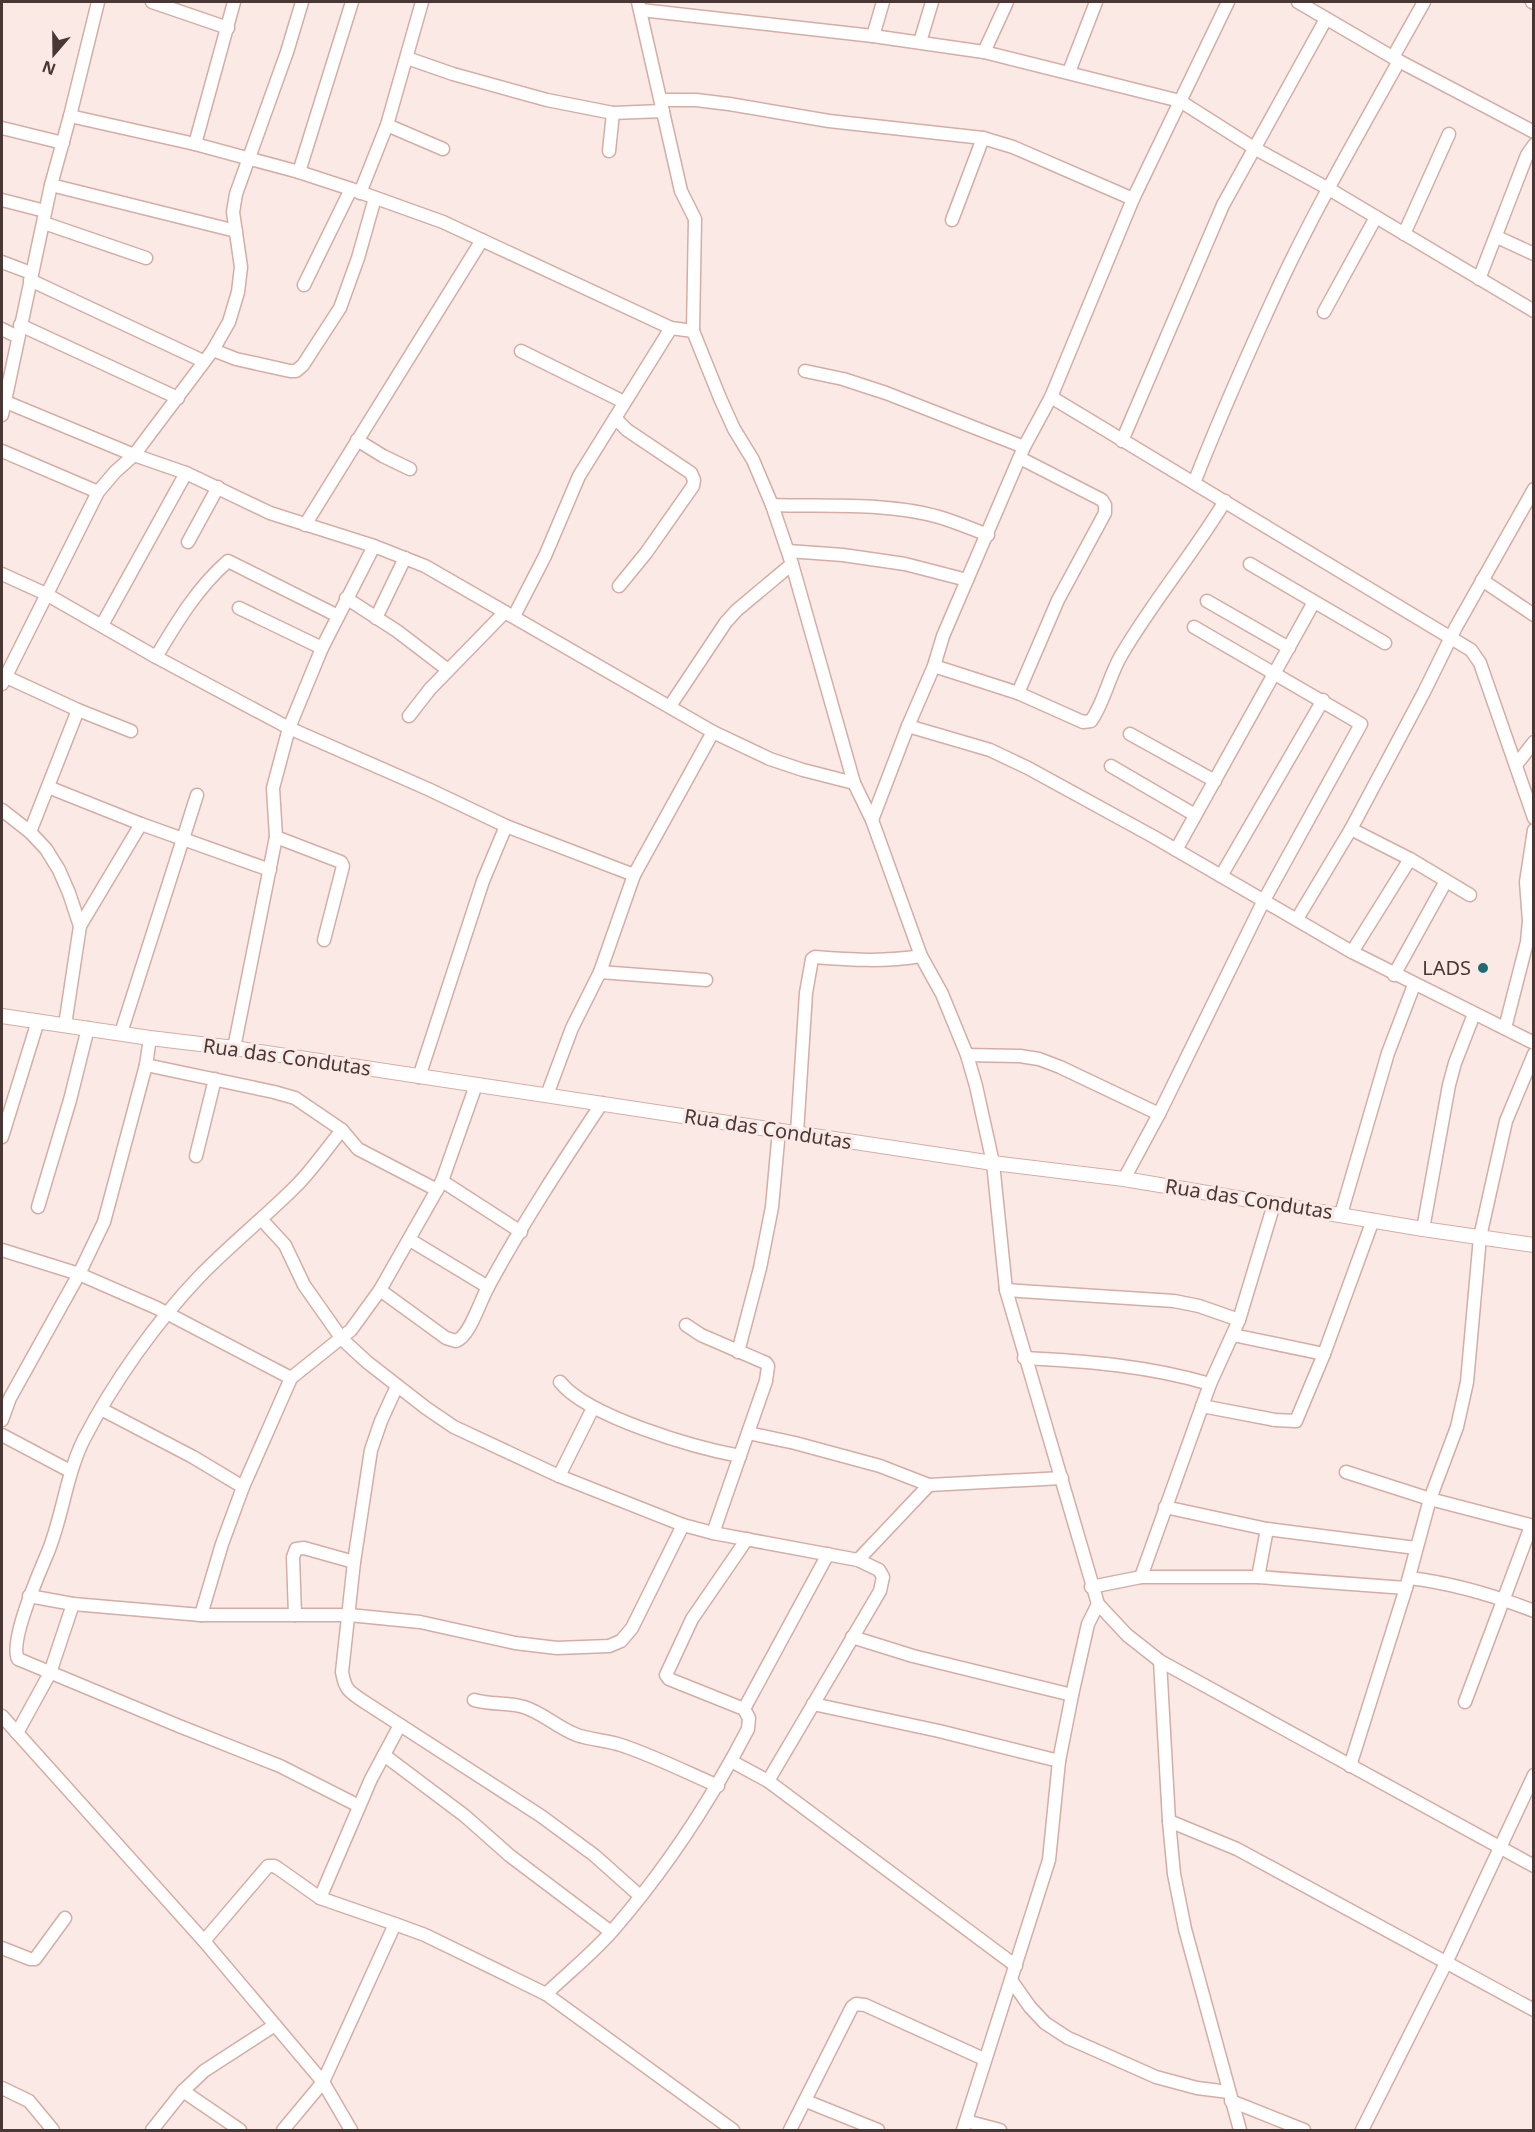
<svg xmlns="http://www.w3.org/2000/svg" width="1535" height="2132" font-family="'Noto Sans',sans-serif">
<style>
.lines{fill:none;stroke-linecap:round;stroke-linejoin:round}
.minor-casing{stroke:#d5ada4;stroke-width:15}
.tertiary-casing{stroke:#d5ada4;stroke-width:16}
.minor{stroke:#fff;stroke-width:12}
.tertiary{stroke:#fff;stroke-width:14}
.poi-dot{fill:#206a74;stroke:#fbe9e6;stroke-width:2}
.labels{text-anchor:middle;stroke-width:6;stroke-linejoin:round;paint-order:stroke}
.poi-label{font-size:20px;fill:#483734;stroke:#fbe9e6;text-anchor:end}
.street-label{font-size:20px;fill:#483734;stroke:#fbe9e6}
</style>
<rect width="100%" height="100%" fill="#fbe9e6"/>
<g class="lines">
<g class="minor-casing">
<g id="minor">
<path d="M 152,2 L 228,28"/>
<path d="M 638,2 L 681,191 L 695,219 L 693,331 L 720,398 L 734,429 L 753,460 L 772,505 L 792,564 L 854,783 L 872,820 L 921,956 L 942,994 L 967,1055 L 976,1086 L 993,1163 L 1006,1290 L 1098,1604 L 1127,1635 L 1160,1661 L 1534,1866"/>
<path d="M 1298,2 L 1399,61 L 1534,132"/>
<path d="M 1532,2 L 1534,3"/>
<path d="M 641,10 L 873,36 L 984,52 L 1180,101 L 1254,148 L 1329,189 L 1534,311"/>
<path d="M 873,36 L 883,2"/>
<path d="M 920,42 L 932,2"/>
<path d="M 984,52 L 1007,2"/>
<path d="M 1393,57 L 1424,2"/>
<path d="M 407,58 L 453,74 L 547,100 L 613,113 L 663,111"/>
<path d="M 1069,72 L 1096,2"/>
<path d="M 661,100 L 696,100 L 729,104 L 829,121 L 983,138 L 1013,147 L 1133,199"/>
<path d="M 70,116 L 195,144 L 299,172 L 351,189 L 443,222 L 671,328 L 693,331"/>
<path d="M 387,125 L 443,149"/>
<path d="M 2,128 L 63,143"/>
<path d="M 195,144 L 234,2"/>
<path d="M 609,151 L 613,113"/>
<path d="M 299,172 L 352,2"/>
<path d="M 51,185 L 236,231"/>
<path d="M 360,193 L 387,125 L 422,2"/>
<path d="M 2,200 L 45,211"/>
<path d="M 952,220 L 983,138"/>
<path d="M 44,223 L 146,258"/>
<path d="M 1404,234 L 1449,134"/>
<path d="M 1497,237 L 1534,254"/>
<path d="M 2,262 L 31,273"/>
<path d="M 1479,279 L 1527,155 L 1534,145"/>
<path d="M 30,280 L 203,361"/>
<path d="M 304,285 L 351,189"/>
<path d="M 1324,312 L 1376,217"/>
<path d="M 20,325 L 178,398"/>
<path d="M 2,329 L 18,337"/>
<path d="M 213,350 L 236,359 L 290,371 L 296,371 L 303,365 L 340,308 L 358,258 L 375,198"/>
<path d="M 521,351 L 624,402"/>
<path d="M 805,371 L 843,379 L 886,393 L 1024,447"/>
<path d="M 1051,397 L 1471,650 L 1480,663 L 1534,818"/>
<path d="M 6,402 L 134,455 L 186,473 L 270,513 L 374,546 L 425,566 L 713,732 L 770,759 L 803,770 L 854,783"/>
<path d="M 2,415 L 51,185 L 70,116 L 98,2"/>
<path d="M 615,418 L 627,430 L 691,473 L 694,480 L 693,486 L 646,553 L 619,586"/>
<path d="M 357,440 L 383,456 L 410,469"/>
<path d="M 1122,441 L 1223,205 L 1326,19"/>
<path d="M 2,451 L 98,492"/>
<path d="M 1194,483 C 1220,417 1249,351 1279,286 C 1315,209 1358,135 1399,61"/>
<path d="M 772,505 C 826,507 887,502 939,517 C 956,522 972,529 988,535"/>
<path d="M 305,525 L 482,240"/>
<path d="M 188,542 L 218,487"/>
<path d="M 788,551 L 843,555 L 905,564 L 967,580"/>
<path d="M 1250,564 L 1385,643"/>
<path d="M 2,574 L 46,594 L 156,657 L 289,728 L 428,789 L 506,826 L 634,875"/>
<path d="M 1482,580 L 1534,615"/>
<path d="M 346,598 L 397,631 L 448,670"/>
<path d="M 1207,601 L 1289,648"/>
<path d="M 239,608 L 322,648"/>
<path d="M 514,616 L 545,556 L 579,476 L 671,328"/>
<path d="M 376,618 L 405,558"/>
<path d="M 102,625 L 186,473"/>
<path d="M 156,657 C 177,622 197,588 228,561 L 338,616"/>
<path d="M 934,666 L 1018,693 L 1083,722 L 1091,721 C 1105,701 1109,675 1122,654 C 1153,601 1193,554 1225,501"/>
<path d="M 2,675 L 78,710 L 131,731"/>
<path d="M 2,684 L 98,492 L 115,472 L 134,455 L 213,350 L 229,322 L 238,292 L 241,267 L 233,212 L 236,194 L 287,52 L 302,2"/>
<path d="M 1018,693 L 1058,600 L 1105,513 L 1105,505 L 1102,500 L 1020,458"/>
<path d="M 670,706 L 726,622 L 737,610 L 792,564"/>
<path d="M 409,716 L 430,689 L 505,612"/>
<path d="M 908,726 L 990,750 L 1028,768 L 1154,837 L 1352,952 L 1534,1043"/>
<path d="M 1130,734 L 1215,781"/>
<path d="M 1516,765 L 1534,742"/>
<path d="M 1111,766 L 1195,815"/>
<path d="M 48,787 L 141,824 L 270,870"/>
<path d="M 2,810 L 30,832 L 46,849 L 59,870 L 69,893 L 80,926 L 65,1025"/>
<path d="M 872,820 L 908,726 L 934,666 L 943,636 L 1024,447 L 1051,397 L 1133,199 L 1228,2"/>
<path d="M 1351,829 L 1410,859 L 1470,895"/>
<path d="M 30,832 L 78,710"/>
<path d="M 276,837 L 341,862 L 343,866 L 324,940"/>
<path d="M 1176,850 L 1314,602"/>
<path d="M 1221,876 L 1323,700"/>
<path d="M 1297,919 L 1351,829 L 1424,692 L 1456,627 L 1534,489"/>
<path d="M 80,926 L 141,824"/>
<path d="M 1352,952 L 1410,859"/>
<path d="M 600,972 L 706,980"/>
<path d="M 1394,975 L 1446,881"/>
<path d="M 1505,1028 L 1527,942 L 1529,921 L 1526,882 L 1534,830"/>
<path d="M 121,1033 L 197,795"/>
<path d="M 234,1048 L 276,837 L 273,788 L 289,728 L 322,648 L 374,546"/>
<path d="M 967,1055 L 1020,1056 L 1039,1059 L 1060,1067 L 1159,1114"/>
<path d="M 146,1065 L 274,1092 L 295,1098 L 342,1130"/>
<path d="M 419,1077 L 483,881 L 506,826"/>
<path d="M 547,1095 L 572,1028 L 600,972 L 634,875 L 713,732"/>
<path d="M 797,1133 L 806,993 L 812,959 L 815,957 C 851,960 885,962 921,956"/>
<path d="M 2,1137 L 38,1021"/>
<path d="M 196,1156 L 215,1079"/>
<path d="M 1124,1179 L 1159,1114 L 1263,902 L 1361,724 L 1194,627"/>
<path d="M 442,1181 L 521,1232"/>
<path d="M 38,1207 L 70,1100 L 88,1028"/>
<path d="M 1341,1214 L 1388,1053 L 1414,985"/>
<path d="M 261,1219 L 285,1245 L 304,1285 L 342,1339 L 367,1362 L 426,1408 L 454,1427 L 559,1476 L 683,1525 L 713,1533 L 858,1560 L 879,1570 L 883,1577 L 880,1591 L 768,1781"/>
<path d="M 1423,1229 L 1449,1085 L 1455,1063 L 1474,1014"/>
<path d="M 410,1240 L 488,1287"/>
<path d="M 2,1250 L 79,1274 L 157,1308 L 291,1378"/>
<path d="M 380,1290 L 446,1338 L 456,1341 C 470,1336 480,1301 488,1287 C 522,1224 562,1163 602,1103"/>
<path d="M 1006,1290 L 1174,1301 L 1199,1306 L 1239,1320"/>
<path d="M 686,1325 L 701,1335 L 766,1363 L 768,1366 L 766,1381 L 713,1533"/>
<path d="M 1233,1335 L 1324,1354"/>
<path d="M 738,1352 L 760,1268 L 772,1207 L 779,1130"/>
<path d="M 1024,1358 C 1087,1361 1149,1366 1210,1384"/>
<path d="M 560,1382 C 588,1417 696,1448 740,1456"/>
<path d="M 397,1386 L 381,1421 L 371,1450 L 354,1562 L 342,1672 C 345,1689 348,1691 363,1701 L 541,1816 L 594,1855 L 640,1896"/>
<path d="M 1202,1406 L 1275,1420 L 1296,1421 L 1324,1354 L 1373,1220"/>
<path d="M 101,1409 L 193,1457 L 243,1487"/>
<path d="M 2,1420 L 10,1398 L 79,1274 L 104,1222 L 146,1065 L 150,1038"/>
<path d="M 748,1433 L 795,1443 L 880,1466 L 929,1485 L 1062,1478"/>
<path d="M 2,1435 L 70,1471"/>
<path d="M 1346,1472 L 1430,1499 L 1534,1526"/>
<path d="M 559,1476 L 593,1408"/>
<path d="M 1165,1507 L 1267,1529 L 1416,1548"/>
<path d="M 858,1560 L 929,1485"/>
<path d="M 1141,1577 L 1210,1384 L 1239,1320 L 1274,1204"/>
<path d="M 1258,1577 L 1267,1529"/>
<path d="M 1409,1578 C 1452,1583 1493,1595 1534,1611"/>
<path d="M 1091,1587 L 1141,1577 L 1258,1577 L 1406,1588"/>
<path d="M 29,1596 L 73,1604 L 201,1615 L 349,1615 L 420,1622 L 515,1643 L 557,1648 L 609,1646 L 621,1641 L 632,1628 L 683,1525"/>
<path d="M 201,1615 L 222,1544 L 243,1487 L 291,1378 L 351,1330 L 380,1290 L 442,1181 L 476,1085"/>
<path d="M 295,1615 L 293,1557 L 296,1549 L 304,1548 L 354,1562"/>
<path d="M 852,1637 L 913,1656 L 1072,1695"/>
<path d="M 1160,1661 L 1169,1821 L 1174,1874 L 1185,1929 L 1240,2130"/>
<path d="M 474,1700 C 491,1705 508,1702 524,1707 C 543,1713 558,1728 577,1735 C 591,1740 606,1740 621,1745 C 654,1756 686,1772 718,1786"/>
<path d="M 1465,1702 L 1531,1526"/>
<path d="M 813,1704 L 939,1731 L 1059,1761"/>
<path d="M 744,1709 L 828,1554"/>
<path d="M 2,1716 L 204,1941 L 323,2082 L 351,2130"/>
<path d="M 17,1733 L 50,1673 L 73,1604"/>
<path d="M 384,1755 L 465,1816 L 509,1855 L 611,1932"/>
<path d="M 731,1761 L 768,1781 L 1016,1966"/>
<path d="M 1350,1766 L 1406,1588 L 1430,1499 L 1457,1427 L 1467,1382 L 1480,1237 L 1506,1121 L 1534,1054"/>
<path d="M 359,1806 L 280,1766 L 179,1726 L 18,1659 C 9,1641 40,1571 48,1552 C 63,1515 66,1475 84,1439 C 113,1383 156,1322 200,1276 C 230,1245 265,1217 296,1186 C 313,1169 327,1148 342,1130 L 358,1149 L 437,1190"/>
<path d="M 1169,1821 L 1237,1849 L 1534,2010"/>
<path d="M 395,1924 L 425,1935 L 546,1994 L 733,2130"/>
<path d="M 204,1941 L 268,1866 L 274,1866 L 279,1869 L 320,1898 L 371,1779 L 400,1725"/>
<path d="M 2,1948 L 30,1959 L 35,1959 L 65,1918"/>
<path d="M 1011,1980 L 1030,2007 L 1045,2023 L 1068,2038 L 1156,2077 L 1197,2088 L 1229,2092"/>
<path d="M 546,1994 C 568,1973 593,1953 613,1930 C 666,1869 711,1800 748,1729 L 749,1718 L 744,1709 L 669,1679 L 666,1675 L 692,1619 L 747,1539"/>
<path d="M 2,2088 L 29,2101 L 53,2130"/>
<path d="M 183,2091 L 240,2130"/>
<path d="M 806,2101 L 878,2130"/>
<path d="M 1231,2101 L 1304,2130"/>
<path d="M 966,2121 L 1000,2130"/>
<path d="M 152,2130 L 183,2091 L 204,2071 L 275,2025"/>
<path d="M 283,2130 L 323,2082 L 395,1924 L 320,1898"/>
<path d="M 790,2130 L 852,2007 L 856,2004 L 865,2005 L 984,2059"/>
<path d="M 963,2130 L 1049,1860 L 1059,1761 L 1072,1695 L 1088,1624 L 1098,1604"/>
<path d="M 1362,2130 L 1446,1963 L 1534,1775"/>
</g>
</g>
<g class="tertiary-casing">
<path id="tertiary" d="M 2,1016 L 150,1038 L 234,1048 L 993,1163 L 1124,1179 L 1423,1229 L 1534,1245"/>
</g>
<use href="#minor" class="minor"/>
<use href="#tertiary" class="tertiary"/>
</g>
<circle class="poi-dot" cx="1483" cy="968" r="6"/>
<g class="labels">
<g class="poi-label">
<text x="1471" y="975">LADS</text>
</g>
<g class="street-label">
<text transform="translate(287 1057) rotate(8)" y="7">Rua das Condutas</text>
<text transform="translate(768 1129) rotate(9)" y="7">Rua das Condutas</text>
<text transform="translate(1249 1199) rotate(9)" y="7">Rua das Condutas</text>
</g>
</g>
<rect width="1535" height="2132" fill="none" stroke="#483734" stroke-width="6"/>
<g transform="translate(54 54) rotate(200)" stroke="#fbe9e6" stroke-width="4.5" paint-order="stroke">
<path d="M0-4.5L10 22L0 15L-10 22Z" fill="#483734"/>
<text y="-9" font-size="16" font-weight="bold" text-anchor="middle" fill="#483734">N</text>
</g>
</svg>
